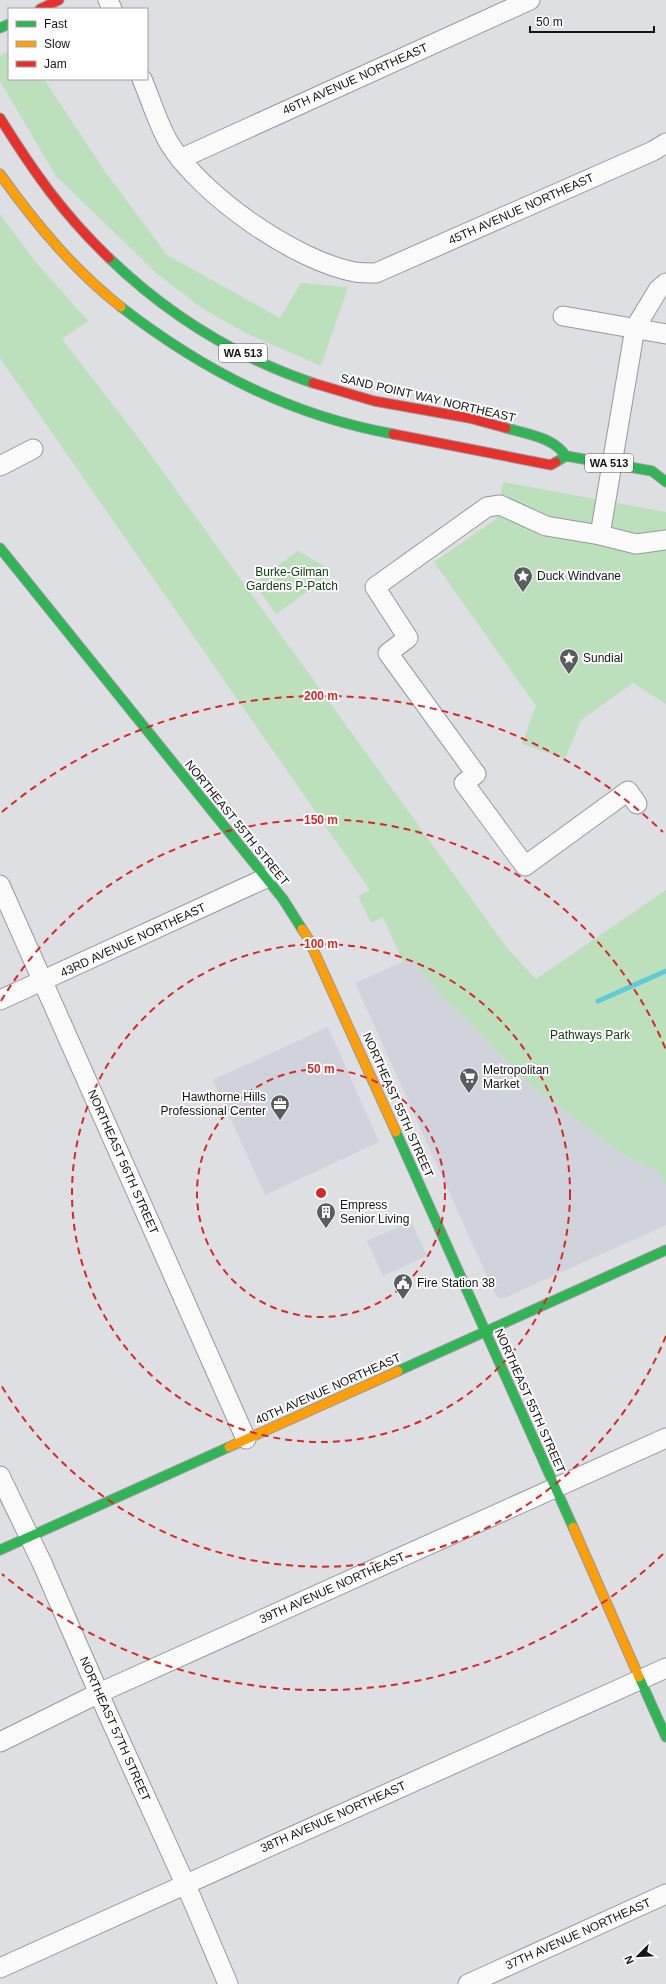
<svg xmlns="http://www.w3.org/2000/svg" width="666" height="1984" font-family="Arial,sans-serif">
<style>
.built{fill:#d0d2dc}
.green{fill:#bce0bb}
.lines{fill:none;stroke-linecap:round;stroke-linejoin:round}
.stream{stroke:#61cbd4;stroke-width:5}
.street-casing{stroke:#97989a;stroke-width:21}
.fast-casing{stroke:#97989a;stroke-width:11}
.slow-casing{stroke:#97989a;stroke-width:11}
.jam-casing{stroke:#97989a;stroke-width:11}
.street{stroke:#fafafb;stroke-width:19}
.fast{stroke:#30b455;stroke-width:9}
.slow{stroke:#ff9f0a;stroke-width:9}
.jam{stroke:#e5322d;stroke-width:9}
.ring{fill:none;stroke:#d62828;stroke-width:2;stroke-dasharray:7 5}
.labels{text-anchor:middle;stroke-width:4;stroke-linejoin:round;paint-order:stroke}
.shield{fill:#fff;stroke:#5b5b5d;stroke-width:1}
.shield-label{font-size:11px;font-weight:bold;fill:#151518}
.street-label{font-size:12px;fill:#151518;stroke:#fff}
.park-label{font-size:12px;fill:#0f3c0d;stroke:#fff}
.poi-label{font-size:12px;fill:#151518;stroke:#fff;text-anchor:start}
.centre{fill:#d62828;stroke:#fff;stroke-width:2}
.ring-label{font-size:12px;text-anchor:middle;font-weight:bold;fill:#d62828;stroke:#fff;stroke-width:4;stroke-linejoin:round;paint-order:stroke}
</style>
<rect width="100%" height="100%" fill="#dedfe3"/>
<g class="built">
<path d="M 412,958 L 446,1001 L 463,1015 L 529,1084 L 625,1156 L 660,1173 L 666,1186 L 666,1225 L 502,1299 L 496,1296 L 355,983 Z"/>
<path d="M 328,1027 L 379,1142 L 265,1195 L 213,1080 Z"/>
<path d="M 411,1221 L 427,1256 L 383,1276 L 367,1241 Z"/>
</g>
<g class="green">
<path d="M 9,51 L 9,79 L 44,79 L 104,170 L 167,255 L 280,318 L 301,283 L 348,287 L 321,366 L 248,334 L 203,309 L 156,273 L 56,176 L 0,81 L 0,56 Z"/>
<path d="M 0,214 L 34,260 L 88,321 L 62,339 L 140,440 L 507,948 L 536,979 L 666,890 L 666,1186 L 660,1173 L 625,1156 L 529,1084 L 463,1015 L 446,1001 L 412,959 L 403,962 L 383,917 L 371,923 L 358,896 L 370,890 L 0,358 Z"/>
<path d="M 503,482 L 666,512 L 666,704 L 633,683 L 581,720 L 565,759 L 522,744 L 536,706 L 434,562 L 496,519 Z"/>
<path d="M 298,551 L 324,566 L 331,575 L 276,614 L 254,583 Z"/>
</g>
<g class="lines">
<path class="stream" d="M 598,1001 L 666,971"/>
<g class="street-casing">
<g id="street">
<path d="M 108,0 L 112,9"/>
<path d="M 142,79 C 151,100 158,124 169,143 C 201,195 295,261 355,272 C 362,273 369,273 376,273 L 653,151 L 666,143"/>
<path d="M 180,159 L 530,0"/>
<path d="M 563,316 L 666,334"/>
<path d="M 0,466 L 33,449"/>
<path d="M 600,535 L 635,328 L 658,290 L 666,283"/>
<path d="M 637,804 L 628,791 L 525,866 L 464,783 L 476,774 L 388,653 L 408,638 L 375,587 L 487,507 L 500,505 L 546,526 L 600,535 L 636,544 L 666,540"/>
<path d="M 0,885 L 246,1439"/>
<path d="M 0,1000 L 266,878"/>
<path d="M 0,1476 L 42,1563 L 107,1712 L 192,1899 L 228,1984"/>
<path d="M 0,1742 L 99,1693 L 666,1438"/>
<path d="M 0,1968 L 666,1668"/>
<path d="M 468,1984 L 666,1894"/>
</g>
</g>
<g class="fast-casing">
<g id="fast">
<path d="M 0,28 L 9,24"/>
<path d="M 109,258 C 167,314 236,357 313,383"/>
<path d="M 121,307 C 204,371 290,415 393,434"/>
<path d="M 506,428 C 527,434 553,437 566,456"/>
<path d="M 556,462 L 566,456 L 652,471 L 666,482"/>
<path d="M 0,548 L 283,899 L 302,929"/>
<path d="M 396,1132 L 573,1527"/>
<path d="M 398,1371 L 666,1250"/>
<path d="M 0,1550 L 229,1447"/>
<path d="M 639,1677 L 666,1737"/>
</g>
</g>
<g class="slow-casing">
<g id="slow">
<path d="M 0,174 C 35,223 73,269 121,307"/>
<path d="M 302,929 L 308,938 L 396,1132"/>
<path d="M 229,1447 L 398,1371"/>
<path d="M 573,1527 L 639,1677"/>
</g>
</g>
<g class="jam-casing">
<g id="jam">
<path d="M 40,9 L 59,0"/>
<path d="M 0,118 C 33,171 63,214 109,258"/>
<path d="M 313,383 L 374,401 L 469,418 L 506,428"/>
<path d="M 393,434 L 551,465 L 556,462"/>
</g>
</g>
<use href="#street" class="street"/>
<use href="#fast" class="fast"/>
<use href="#slow" class="slow"/>
<use href="#jam" class="jam"/>
</g>
<g class="ring">
<circle cx="321" cy="1193" r="124"/>
<circle cx="321" cy="1193" r="249"/>
<path d="M666 1336A373 373 0 0 1 1 1385M1 1001A373 373 0 0 1 666 1050"/>
<path d="M663 1554A497 497 0 0 1 2 1574M2 812A497 497 0 0 1 663 832"/>
</g>
<defs>
<g id="sight-pin" transform="scale(1)"><path d="M0 17L-7.5 6A9.5 9.5 0 1 1 7.5 6Z" fill="#5b5c5f" stroke="#fff"/><path d="M0-6L1.8-2.2L6-1.7L2.9 1.2L3.7 5.4L0 3.3L-3.7 5.4L-2.9 1.2L-6-1.7L-1.8-2.2Z" fill="#fff"/></g>
<g id="supermarket-pin" transform="scale(1)"><path d="M0 17L-7.5 6A9.5 9.5 0 1 1 7.5 6Z" fill="#5b5c5f" stroke="#fff"/><path d="M-6-5.5h2.5l.6 2H6L4.5 2H-2.5L-4.4-4H-6ZM-1.5 3.2a1.3 1.3 0 1 0 .1 0ZM3 3.2a1.3 1.3 0 1 0 .1 0Z" fill="#fff"/></g>
<g id="office-pin" transform="scale(1)"><path d="M0 17L-7.5 6A9.5 9.5 0 1 1 7.5 6Z" fill="#5b5c5f" stroke="#fff"/><path d="M-6-3h4V-5.5h4V-3h4V5H-6ZM-1-4.5V-3h2v-1.5ZM-6 0V1H6V0Z" fill="#fff"/></g>
<g id="building-pin" transform="scale(1)"><path d="M0 17L-7.5 6A9.5 9.5 0 1 1 7.5 6Z" fill="#5b5c5f" stroke="#fff"/><path d="M-4-6H4V6H1V3H-1V6H-4ZM-2.5-4.3h1.7v1.8h-1.7ZM.8-4.3h1.7v1.8H.8ZM-2.5-1h1.7V.8h-1.7ZM.8-1h1.7V.8H.8Z" fill="#fff"/></g>
<g id="civic-pin" transform="scale(1)"><path d="M0 17L-7.5 6A9.5 9.5 0 1 1 7.5 6Z" fill="#5b5c5f" stroke="#fff"/><path d="M-.6-6.5H3V-4.5H.6V-3L4-1V1h2V6H-6V1h2V-1L-.6-3ZM-1.2 2.5V6h2.4V2.5Z" fill="#fff"/></g>
</defs>
<g fill-rule="evenodd">
<use href="#sight-pin" x="523" y="576"/>
<use href="#sight-pin" x="569" y="658"/>
<use href="#supermarket-pin" x="469" y="1077"/>
<use href="#office-pin" x="280" y="1104"/>
<use href="#building-pin" x="326" y="1212"/>
<use href="#civic-pin" x="403" y="1283"/>
</g>
<g class="labels">
<g class="shield">
<rect x="219" y="344" width="48" height="18" rx="3"/>
<rect x="585" y="454" width="48" height="18" rx="3"/>
</g>
<g class="shield-label">
<text x="243" y="357">WA 513</text>
<text x="609" y="467">WA 513</text>
</g>
<g class="street-label">
<text transform="translate(355 79) rotate(-24)" y="4">46TH AVENUE NORTHEAST</text>
<text transform="translate(521 209) rotate(-24)" y="4">45TH AVENUE NORTHEAST</text>
<text transform="translate(428 398) rotate(13)" y="4">SAND POINT WAY NORTHEAST</text>
<text transform="translate(237 823) rotate(51)" y="4">NORTHEAST 55TH STREET</text>
<text transform="translate(133 940) rotate(-25)" y="4">43RD AVENUE NORTHEAST</text>
<text transform="translate(398 1105) rotate(66)" y="4">NORTHEAST 55TH STREET</text>
<text transform="translate(123 1162) rotate(66)" y="4">NORTHEAST 56TH STREET</text>
<text transform="translate(328 1389) rotate(-24)" y="4">40TH AVENUE NORTHEAST</text>
<text transform="translate(530 1401) rotate(66)" y="4">NORTHEAST 55TH STREET</text>
<text transform="translate(332 1588) rotate(-24)" y="4">39TH AVENUE NORTHEAST</text>
<text transform="translate(115 1729) rotate(66)" y="4">NORTHEAST 57TH STREET</text>
<text transform="translate(333 1817) rotate(-24)" y="4">38TH AVENUE NORTHEAST</text>
<text transform="translate(578 1934) rotate(-24)" y="4">37TH AVENUE NORTHEAST</text>
</g>
<g class="park-label">
<text x="292" y="576">Burke-Gilman<tspan x="292" dy="14">Gardens P-Patch</tspan></text>
<text x="590" y="1039">Pathways Park</text>
</g>
<g class="poi-label">
<text x="537" y="580">Duck Windvane</text>
<text x="583" y="662">Sundial</text>
<text x="483" y="1074">Metropolitan<tspan x="483" dy="14">Market</tspan></text>
<text x="266" y="1101" text-anchor="end">Hawthorne Hills<tspan x="266" dy="14">Professional Center</tspan></text>
<text x="340" y="1209">Empress<tspan x="340" dy="14">Senior Living</tspan></text>
<text x="417" y="1287">Fire Station 38</text>
</g>
</g>
<circle cx="321" cy="1193" r="6" class="centre"/>
<g class="ring-label">
<text x="321" y="700">200 m</text>
<text x="321" y="824">150 m</text>
<text x="321" y="948">100 m</text>
<text x="321" y="1073">50 m</text>
</g>
<rect x="8" y="8" width="140" height="72" fill="#ffffff" stroke="#a1a1a3"/>
<rect x="16" y="21" width="20" height="6" fill="#30b455" stroke="#a1a1a3"/>
<text x="44" y="28" font-size="12" fill="#151518">Fast</text>
<rect x="16" y="41" width="20" height="6" fill="#ff9f0a" stroke="#a1a1a3"/>
<text x="44" y="48" font-size="12" fill="#151518">Slow</text>
<rect x="16" y="61" width="20" height="6" fill="#e5322d" stroke="#a1a1a3"/>
<text x="44" y="68" font-size="12" fill="#151518">Jam</text>
<g transform="translate(638 1956) rotate(246)" stroke="#ffffff" stroke-width="3" paint-order="stroke">
<path d="M0-3L7 15L0 10L-7 15Z" fill="#151518"/>
<text y="-6" font-size="11" font-weight="bold" text-anchor="middle" fill="#151518">N</text>
</g>
<path d="M530 26v6h124v-6" fill="none" stroke="#151518" stroke-width="2"/>
<text x="536" y="26" font-size="12" fill="#151518" stroke="#ffffff" stroke-width="3" paint-order="stroke">50 m</text>
</svg>
